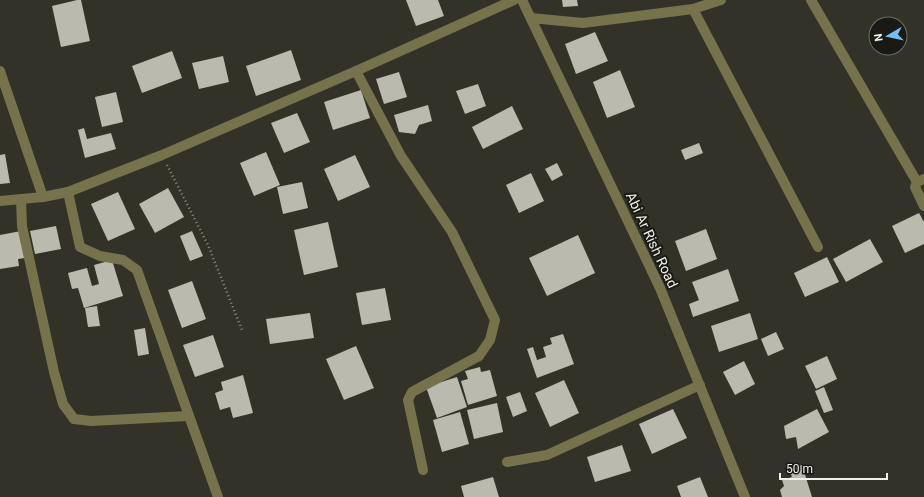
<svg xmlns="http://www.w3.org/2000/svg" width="924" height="497" font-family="Roboto,sans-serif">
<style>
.building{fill:#babaae}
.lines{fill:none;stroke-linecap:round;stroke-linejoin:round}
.path{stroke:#8e8e86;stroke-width:2.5;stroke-dasharray:1 3;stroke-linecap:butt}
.minor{stroke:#76734c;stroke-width:10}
.labels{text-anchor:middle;stroke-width:4;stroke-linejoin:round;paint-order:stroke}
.street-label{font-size:14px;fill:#f0f0e9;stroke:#191915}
</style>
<rect width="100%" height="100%" fill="#323228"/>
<g class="building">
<path d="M 77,0 L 81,0 L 90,41 L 61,47 L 52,6 Z"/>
<path d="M 406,0 L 438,0 L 444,16 L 416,26 Z"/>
<path d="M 562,0 L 577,0 L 578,6 L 563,7 Z"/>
<path d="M 595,32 L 608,61 L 576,74 L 565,44 Z"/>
<path d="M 291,50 L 301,80 L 256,96 L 246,66 Z"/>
<path d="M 172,51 L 182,78 L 142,93 L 132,66 Z"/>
<path d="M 223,56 L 229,82 L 199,89 L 192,63 Z"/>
<path d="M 620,70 L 635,107 L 607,118 L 593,82 Z"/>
<path d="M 399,72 L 407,97 L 384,104 L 376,79 Z"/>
<path d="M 478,84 L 486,106 L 465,114 L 456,91 Z"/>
<path d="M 361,90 L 370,118 L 333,130 L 324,102 Z"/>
<path d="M 116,92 L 123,122 L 102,127 L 95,97 Z"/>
<path d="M 428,105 L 432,121 L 419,125 L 415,134 L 399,132 L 394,115 Z"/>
<path d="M 512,106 L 523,129 L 483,149 L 472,127 Z"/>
<path d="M 297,113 L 310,142 L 284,153 L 271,123 Z"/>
<path d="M 84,128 L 87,139 L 111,133 L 116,149 L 85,158 L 78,130 Z"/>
<path d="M 699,143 L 703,153 L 685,160 L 681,150 Z"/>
<path d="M 266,152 L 280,185 L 254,196 L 240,163 Z"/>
<path d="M 5,154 L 10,183 L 0,184 L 0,155 Z"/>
<path d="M 355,155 L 370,187 L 338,201 L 324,169 Z"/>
<path d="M 557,163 L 563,175 L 552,181 L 545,169 Z"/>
<path d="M 531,173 L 544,201 L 519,213 L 506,185 Z"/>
<path d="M 302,182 L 308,208 L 283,214 L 277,187 Z"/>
<path d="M 168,188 L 184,217 L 155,233 L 139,204 Z"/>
<path d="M 118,192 L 135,229 L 108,241 L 91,204 Z"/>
<path d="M 919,213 L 924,222 L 924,244 L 905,253 L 892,226 Z"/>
<path d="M 328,222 L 338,267 L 304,275 L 294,230 Z"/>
<path d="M 56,226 L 61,249 L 35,254 L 30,231 Z"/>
<path d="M 706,229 L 717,259 L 686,271 L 675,241 Z"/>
<path d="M 21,231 L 25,258 L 18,259 L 19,266 L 0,269 L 0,235 Z"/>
<path d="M 192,231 L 203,256 L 190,261 L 180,236 Z"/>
<path d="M 578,235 L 595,273 L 547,296 L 529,258 Z"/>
<path d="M 870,239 L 883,262 L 846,282 L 833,259 Z"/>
<path d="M 827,257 L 839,282 L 805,297 L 794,273 Z"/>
<path d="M 112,260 L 123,296 L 84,308 L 78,288 L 72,289 L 68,273 L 87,268 L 92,286 L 99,284 L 94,265 Z"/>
<path d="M 728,269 L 739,301 L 693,317 L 689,304 L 699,300 L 692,282 Z"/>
<path d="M 192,281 L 206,319 L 182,328 L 168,290 Z"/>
<path d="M 385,288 L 391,320 L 362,325 L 356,293 Z"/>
<path d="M 97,306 L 100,326 L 88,327 L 85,308 Z"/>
<path d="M 310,313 L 314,338 L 270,344 L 266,319 Z"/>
<path d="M 750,313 L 758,339 L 719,352 L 711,326 Z"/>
<path d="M 145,328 L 149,354 L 138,356 L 134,330 Z"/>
<path d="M 776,332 L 784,349 L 768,356 L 761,339 Z"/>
<path d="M 563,334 L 574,364 L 537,378 L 527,349 L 533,347 L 537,360 L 546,357 L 543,347 L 552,344 L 550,338 Z"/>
<path d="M 213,335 L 224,367 L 195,377 L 183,345 Z"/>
<path d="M 356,346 L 374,388 L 344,400 L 326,359 Z"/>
<path d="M 827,356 L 837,379 L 816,389 L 805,366 Z"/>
<path d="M 744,361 L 755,384 L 735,395 L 723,372 Z"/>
<path d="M 480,367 L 481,372 L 490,370 L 497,396 L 468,405 L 461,381 L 468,379 L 465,371 Z"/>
<path d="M 243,375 L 253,413 L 233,418 L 230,407 L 220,410 L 215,393 L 223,390 L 221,382 Z"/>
<path d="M 457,377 L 467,407 L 437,418 L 426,387 Z"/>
<path d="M 564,380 L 579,413 L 550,427 L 535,393 Z"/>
<path d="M 824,387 L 833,410 L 824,413 L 815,391 Z"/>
<path d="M 520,392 L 527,411 L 513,417 L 506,397 Z"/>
<path d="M 497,403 L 503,432 L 474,439 L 467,410 Z"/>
<path d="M 673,409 L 687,438 L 652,454 L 639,424 Z"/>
<path d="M 817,409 L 829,432 L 798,449 L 796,437 L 786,439 L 784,426 Z"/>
<path d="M 460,412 L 469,444 L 442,452 L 433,420 Z"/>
<path d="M 622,445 L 631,471 L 595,482 L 587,457 Z"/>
<path d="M 802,465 L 812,497 L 782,497 L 780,490 L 784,486 L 782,480 L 792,477 L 789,469 Z"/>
<path d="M 493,477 L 499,497 L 464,497 L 461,486 Z"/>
<path d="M 700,477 L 708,497 L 681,497 L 677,486 Z"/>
</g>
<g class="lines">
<path class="path" d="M 167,165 L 208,245 L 242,330"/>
<g class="minor">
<path d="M 522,0 L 660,288 L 745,497"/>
<path d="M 811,0 L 917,182"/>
<path d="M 693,9 L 818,247"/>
<path d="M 531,18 L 583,23 L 693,9 L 721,0"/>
<path d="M 0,71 L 43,197"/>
<path d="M 356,71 L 401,156 L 452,232 L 495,320 L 490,340 L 479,356 L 412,392 L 408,400 L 423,470"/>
<path d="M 924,179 L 917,182 L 915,187 L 924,206"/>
<path d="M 68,192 L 80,247 L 100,256 L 123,260 L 137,270 L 218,497"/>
<path d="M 21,199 L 22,226 L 54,372 L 63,404 L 74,419 L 91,421 L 188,416"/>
<path d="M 0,201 L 43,197 L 68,192 L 162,155 L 356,71 L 514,0"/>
<path d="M 507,462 L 547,455 L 700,385"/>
</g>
</g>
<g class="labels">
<g class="street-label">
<text transform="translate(652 240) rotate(65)" y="5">Abi Ar Rish Road</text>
</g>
</g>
<g transform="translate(888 36) rotate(261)"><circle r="19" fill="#191915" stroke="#6f6f6a"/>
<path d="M0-3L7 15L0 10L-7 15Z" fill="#74c0f6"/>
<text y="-6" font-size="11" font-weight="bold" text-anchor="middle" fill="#f0f0e9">N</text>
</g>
<path d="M780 473v6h107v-6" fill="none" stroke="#f0f0e9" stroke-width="2"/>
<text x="786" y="473" font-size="12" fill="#f0f0e9" stroke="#191915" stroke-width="3" paint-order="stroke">50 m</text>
</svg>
